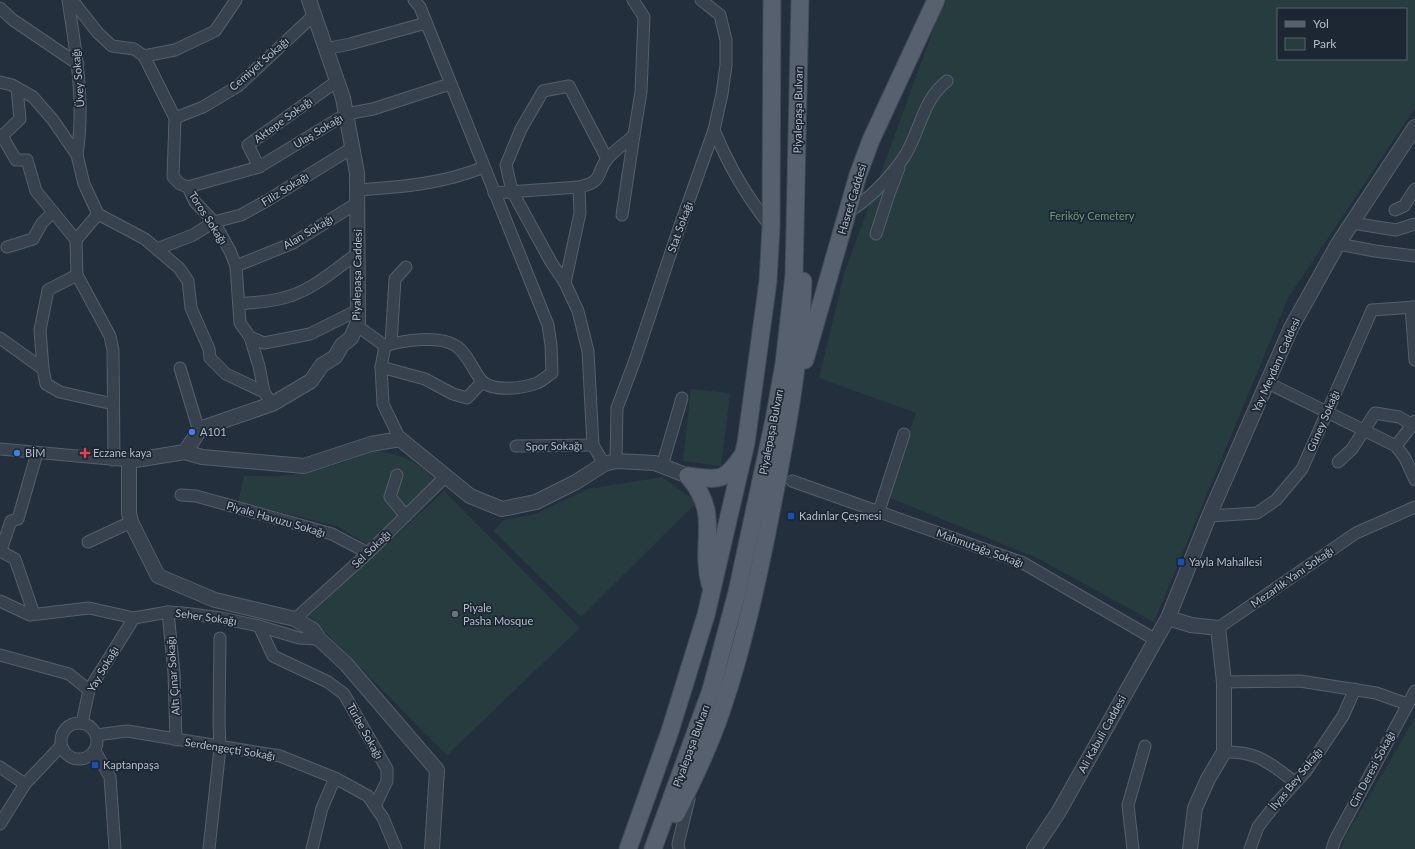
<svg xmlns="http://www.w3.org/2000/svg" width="1415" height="849" font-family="Lato,sans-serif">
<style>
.green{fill:#263c3f;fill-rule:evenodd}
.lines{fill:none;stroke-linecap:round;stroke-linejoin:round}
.minor-casing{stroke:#565f6c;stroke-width:13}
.tertiary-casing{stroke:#565f6c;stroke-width:16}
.primary-casing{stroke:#414a57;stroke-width:19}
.minor{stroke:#38414e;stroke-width:11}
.tertiary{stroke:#38414e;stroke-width:14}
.primary{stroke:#56606e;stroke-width:17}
.shop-dot{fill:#3f7fe0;stroke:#1d2633;stroke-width:1.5}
.health-dot{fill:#e0444e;stroke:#1d2633;stroke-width:1.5}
.transit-dot{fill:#1a4fb4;stroke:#1d2633;stroke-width:1.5}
.worship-dot{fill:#6b7280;stroke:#1d2633;stroke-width:1.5}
.labels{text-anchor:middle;stroke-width:3.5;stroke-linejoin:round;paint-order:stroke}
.street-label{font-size:11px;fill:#b4bcc9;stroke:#1d2633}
.park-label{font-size:11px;fill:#6b9a76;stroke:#1d2633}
.poi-label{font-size:11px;fill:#b4bcc9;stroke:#1d2633;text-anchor:start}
</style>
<rect width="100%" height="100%" fill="#242f3e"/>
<g class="green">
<path d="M 947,0 L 1415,0 L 1415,108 L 1288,298 L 1154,622 L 1039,559 L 888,497 L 916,413 L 819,378 L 844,274 L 936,22 ZM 1278,9 L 1406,9 L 1406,59 L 1278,59 Z"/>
<path d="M 691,389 L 730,393 L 721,466 L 683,461 Z"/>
<path d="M 374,451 C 403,454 413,460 435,479 L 368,545 L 337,526 L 238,502 L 244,476 C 259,476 275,477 291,475 C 319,472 347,461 374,451 Z"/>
<path d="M 662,477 L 697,502 L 581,617 L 493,531 L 504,520 L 535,514 L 588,489 Z"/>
<path d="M 444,491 L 580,628 L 447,755 L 309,616 Z"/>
<path d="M 1415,718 L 1415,849 L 1341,849 L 1345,837 Z"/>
</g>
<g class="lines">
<g class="minor-casing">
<g id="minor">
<path d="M 68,0 C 76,52 85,102 77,155"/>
<path d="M 72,0 L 98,33 L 112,46 L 134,49 L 144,56 L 175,118"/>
<path d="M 0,8 L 13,20 L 78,64"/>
<path d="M 325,49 L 350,44 L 426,23"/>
<path d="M 144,56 L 175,50 L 215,31 L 236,0"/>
<path d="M 0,82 L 12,85 L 33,97 L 53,120 L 77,155 L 84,184 L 98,214 L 145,239 L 179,268 L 188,281 L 191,308 L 209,349 L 210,358 L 226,374 L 264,392 L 272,404"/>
<path d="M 17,88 L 20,119 L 2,136 L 16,160 L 27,160 L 36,191 L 76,240 L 77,275 L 110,336 L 113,350 L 114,460"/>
<path d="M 175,118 L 173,177 L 180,184 L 188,187 L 195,202 L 214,222 L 230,251 L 236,266 L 240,323 L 250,337 L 259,366 L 264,392"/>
<path d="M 175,118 L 203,107 L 238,86 L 314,15"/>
<path d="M 714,130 C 729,167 746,196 771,227"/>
<path d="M 259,167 L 248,145 L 337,81"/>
<path d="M 188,187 L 259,167 L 346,114 L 373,109 L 450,84"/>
<path d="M 357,190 C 401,187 443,184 484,167"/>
<path d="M 494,193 L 579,187 C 606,181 595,172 608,158 C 615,150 626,143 634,135 L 641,92 L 644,17 L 633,0"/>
<path d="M 1395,210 L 1404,206 L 1415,189"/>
<path d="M 847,213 C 869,199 889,179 904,157 C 920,133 922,100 947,81"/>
<path d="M 622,215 L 634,135"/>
<path d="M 1352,223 L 1396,230 L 1415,224"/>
<path d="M 876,234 L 889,194 L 899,168"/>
<path d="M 76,240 L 98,214"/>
<path d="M 1338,244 L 1375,251 L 1415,256"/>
<path d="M 7,247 L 33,239 L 42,223 L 53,212"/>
<path d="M 157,249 L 193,235 L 214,222 L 241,215 L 268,200 L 352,148"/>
<path d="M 236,266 L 293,243 L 357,203"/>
<path d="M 565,283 L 580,213 L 579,187"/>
<path d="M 239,304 C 256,302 274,302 290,296 C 315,288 337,268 358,253"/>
<path d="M 1411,307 L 1415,360"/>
<path d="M 356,325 L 385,346 L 381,367 L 383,404 L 400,439"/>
<path d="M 250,337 L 264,343 L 310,334 L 358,310"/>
<path d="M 0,338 L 43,369 L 46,384 L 60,392 L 113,404"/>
<path d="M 391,344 L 395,279 L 406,267"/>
<path d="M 385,346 C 403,340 440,335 456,346 C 467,353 473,370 481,380 C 492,393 524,388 537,383 C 542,381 547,376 552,373 L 551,345 L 548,325 L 420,7 L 414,0"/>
<path d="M 381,367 L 425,379 L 453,394 L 467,398 L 482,382"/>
<path d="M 180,368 L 199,431"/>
<path d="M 43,369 L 40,330 L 48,290 L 77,275"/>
<path d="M 1268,383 L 1396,446 L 1405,458 L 1415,480"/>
<path d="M 516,446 L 593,445"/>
<path d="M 1396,446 L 1415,421"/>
<path d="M 0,449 L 121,460"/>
<path d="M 616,461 L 617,408 L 635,360 L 676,237 L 714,130 L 722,94 L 726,65 L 726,40 L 720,15 L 701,0"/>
<path d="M 1338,462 L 1352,449 L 1375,413 L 1399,417 L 1411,424"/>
<path d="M 604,464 L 593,445 L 588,351 L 578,311 L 565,283 L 551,262 L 512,191 L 506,165 L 521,129 L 543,91 L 569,86 L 607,159"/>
<path d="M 662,466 L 682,398"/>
<path d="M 397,475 L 390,497 L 406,516"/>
<path d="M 792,481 L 1023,563 L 1156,640"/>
<path d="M 181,495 L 196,496 L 332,534 L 368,553"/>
<path d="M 879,511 L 904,434"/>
<path d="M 1209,516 L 1257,513 L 1276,500 L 1302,469 L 1372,310 L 1415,307"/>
<path d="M 88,542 L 131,522"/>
<path d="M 1,550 L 11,521 L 18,519 L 37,453"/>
<path d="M 0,551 L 15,559 L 34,614"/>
<path d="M 0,601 L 30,615 L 89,608 L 134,618 L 168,612 L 183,613 L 221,618 L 259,626 L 299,638 L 319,639"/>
<path d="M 168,612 L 174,673 L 176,740"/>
<path d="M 295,619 L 368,553 L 445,477"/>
<path d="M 259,626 L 273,656 L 328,682 L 344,694 L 387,769 L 387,781 L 375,806"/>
<path d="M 1211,626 L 1218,628 L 1356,533 L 1415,507"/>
<path d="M 0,655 L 69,674 L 89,690"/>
<path d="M 1224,682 L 1300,681 L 1376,693 L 1407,704"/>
<circle cx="79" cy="741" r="18"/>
<path d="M 82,723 L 89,690 L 134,618"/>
<path d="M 96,735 L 127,731 L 280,756 L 335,778 L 368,796 L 383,818 L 396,849"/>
<path d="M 95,751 L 110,777 L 115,849"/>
<path d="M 1224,752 C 1258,751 1269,763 1295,782"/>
<path d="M 0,767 L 25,784"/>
<path d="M 0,824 L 25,784 L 61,746"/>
<path d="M 209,849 L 220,748 L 219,723 L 220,638"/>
<path d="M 312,849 L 322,808 L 335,778"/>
<path d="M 679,849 L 678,844 L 689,799"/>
<path d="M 1133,849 L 1128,805 L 1145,746"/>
<path d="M 1250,849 L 1258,827 L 1275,805 L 1306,771 L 1343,716 L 1355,689"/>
<path d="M 1332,849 L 1335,840 L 1415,691"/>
</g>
</g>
<g class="tertiary-casing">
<g id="tertiary">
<path d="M 309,0 L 343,98 L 357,173 L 358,322 L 351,338 L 342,345 L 335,357 L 322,365 L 311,381 L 272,404 L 202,428 L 199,431 L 185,452 L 129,461 L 129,513 L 131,522 L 158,576 L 215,600 L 295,619 L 313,630 L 319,639 L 346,664 L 437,770 L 432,849"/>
<path d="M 185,452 L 202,457 L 304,466 L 371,444 L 400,439 L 470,496 L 502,509 L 536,502 L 576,482 L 604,464 L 616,461 L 655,463 L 688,476"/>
<path d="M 1168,618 L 1191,625 L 1218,628 L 1224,682 L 1224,752 L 1208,779 L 1195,808 L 1190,849"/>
<path d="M 1034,849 L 1058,813 L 1168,618 L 1209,516 L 1291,328 L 1338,244 L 1415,127"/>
</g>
</g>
<g class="primary-casing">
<g id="primary">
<path d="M 805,360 L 858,175 L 871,140 L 936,0"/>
<path d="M 688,476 C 722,515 699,541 710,584"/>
<path d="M 688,476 C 718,479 723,484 742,456"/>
<path d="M 676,814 C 693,781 709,747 721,712 C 745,642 760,569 774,497 C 788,426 801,354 803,281"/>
<path d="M 628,849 L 670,731 L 706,615 L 746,443 L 768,281 L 771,227 L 772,0"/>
<path d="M 653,849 L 711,690 L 737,592 L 774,420 L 784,364 L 794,275 L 800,0"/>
</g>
</g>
<use href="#minor" class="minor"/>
<use href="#tertiary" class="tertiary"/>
<use href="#primary" class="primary"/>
</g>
<g class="shop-dot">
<circle cx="192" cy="432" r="4"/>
<circle cx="17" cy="453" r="4"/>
</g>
<path class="health-dot" d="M83 447h4v4h4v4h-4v4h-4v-4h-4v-4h4z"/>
<g class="transit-dot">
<rect x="787" y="512" width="8" height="8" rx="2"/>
<rect x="1177" y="558" width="8" height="8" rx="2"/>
<rect x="91" y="761" width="8" height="8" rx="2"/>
</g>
<circle class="worship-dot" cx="455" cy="614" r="4"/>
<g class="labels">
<g class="street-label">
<text transform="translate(259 64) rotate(-41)" y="4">Cemiyet Sokağı</text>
<text transform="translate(78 78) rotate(-95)" y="4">Üvey Sokağı</text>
<text transform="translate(798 110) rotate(-89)" y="4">Piyalepaşa Bulvarı</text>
<text transform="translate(283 120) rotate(-36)" y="4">Aktepe Sokağı</text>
<text transform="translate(318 131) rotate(-31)" y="4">Ulaş Sokağı</text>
<text transform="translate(285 189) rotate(-32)" y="4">Filiz Sokağı</text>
<text transform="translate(852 199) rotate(-73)" y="4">Hasret Caddesi</text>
<text transform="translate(208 218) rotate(57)" y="4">Toros Sokağı</text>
<text transform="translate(680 227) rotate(-70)" y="4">Stat Sokağı</text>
<text transform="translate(308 232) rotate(-31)" y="4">Alan Sokağı</text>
<text transform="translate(357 275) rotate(-89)" y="4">Piyalepaşa Caddesi</text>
<text transform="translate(1276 365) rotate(-66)" y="4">Yay Meydanı Caddesi</text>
<text transform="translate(1323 421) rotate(-67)" y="4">Güney Sokağı</text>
<text transform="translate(771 432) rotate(-79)" y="4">Piyalepaşa Bulvarı</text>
<text transform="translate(554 446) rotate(-1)" y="4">Spor Sokağı</text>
<text transform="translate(276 519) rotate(16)" y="4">Piyale Havuzu Sokağı</text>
<text transform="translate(980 548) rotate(20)" y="4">Mahmutağa Sokağı</text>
<text transform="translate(371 549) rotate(-44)" y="4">Sel Sokağı</text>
<text transform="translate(1292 577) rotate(-35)" y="4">Mezarlık Yanı Sokağı</text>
<text transform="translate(206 617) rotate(8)" y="4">Seher Sokağı</text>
<text transform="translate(103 669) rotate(-60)" y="4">Yay Sokağı</text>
<text transform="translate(173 676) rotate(-94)" y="4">Altı Çınar Sokağı</text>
<text transform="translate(365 731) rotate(61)" y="4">Türbe Sokağı</text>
<text transform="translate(1102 734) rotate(-61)" y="4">Ali Kabuli Caddesi</text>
<text transform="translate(691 746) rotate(-70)" y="4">Piyalepaşa Bulvarı</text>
<text transform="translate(230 749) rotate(9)" y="4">Serdengeçti Sokağı</text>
<text transform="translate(1372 769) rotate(-62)" y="4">Cin Deresi Sokağı</text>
<text transform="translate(1296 779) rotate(-51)" y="4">İlyas Bey Sokağı</text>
</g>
<g class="park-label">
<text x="1092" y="220">Feriköy Cemetery</text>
</g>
<g class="poi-label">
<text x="200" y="436">A101</text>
<text x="25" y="457">BİM</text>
<text x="93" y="457">Eczane kaya</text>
<text x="799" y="520">Kadınlar Çeşmesi</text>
<text x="1189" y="566">Yayla Mahallesi</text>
<text x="463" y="612">Piyale<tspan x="463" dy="13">Pasha Mosque</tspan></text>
<text x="103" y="769">Kaptanpaşa</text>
</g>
</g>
<rect x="1277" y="8" width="130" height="52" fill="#1d2633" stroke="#59626f"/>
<rect x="1285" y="21" width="20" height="6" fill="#56606e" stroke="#59626f"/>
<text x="1313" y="28" font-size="12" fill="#b4bcc9">Yol</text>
<rect x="1285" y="38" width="20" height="12" fill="#263c3f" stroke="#59626f"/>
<text x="1313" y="48" font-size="12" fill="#b4bcc9">Park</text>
</svg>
